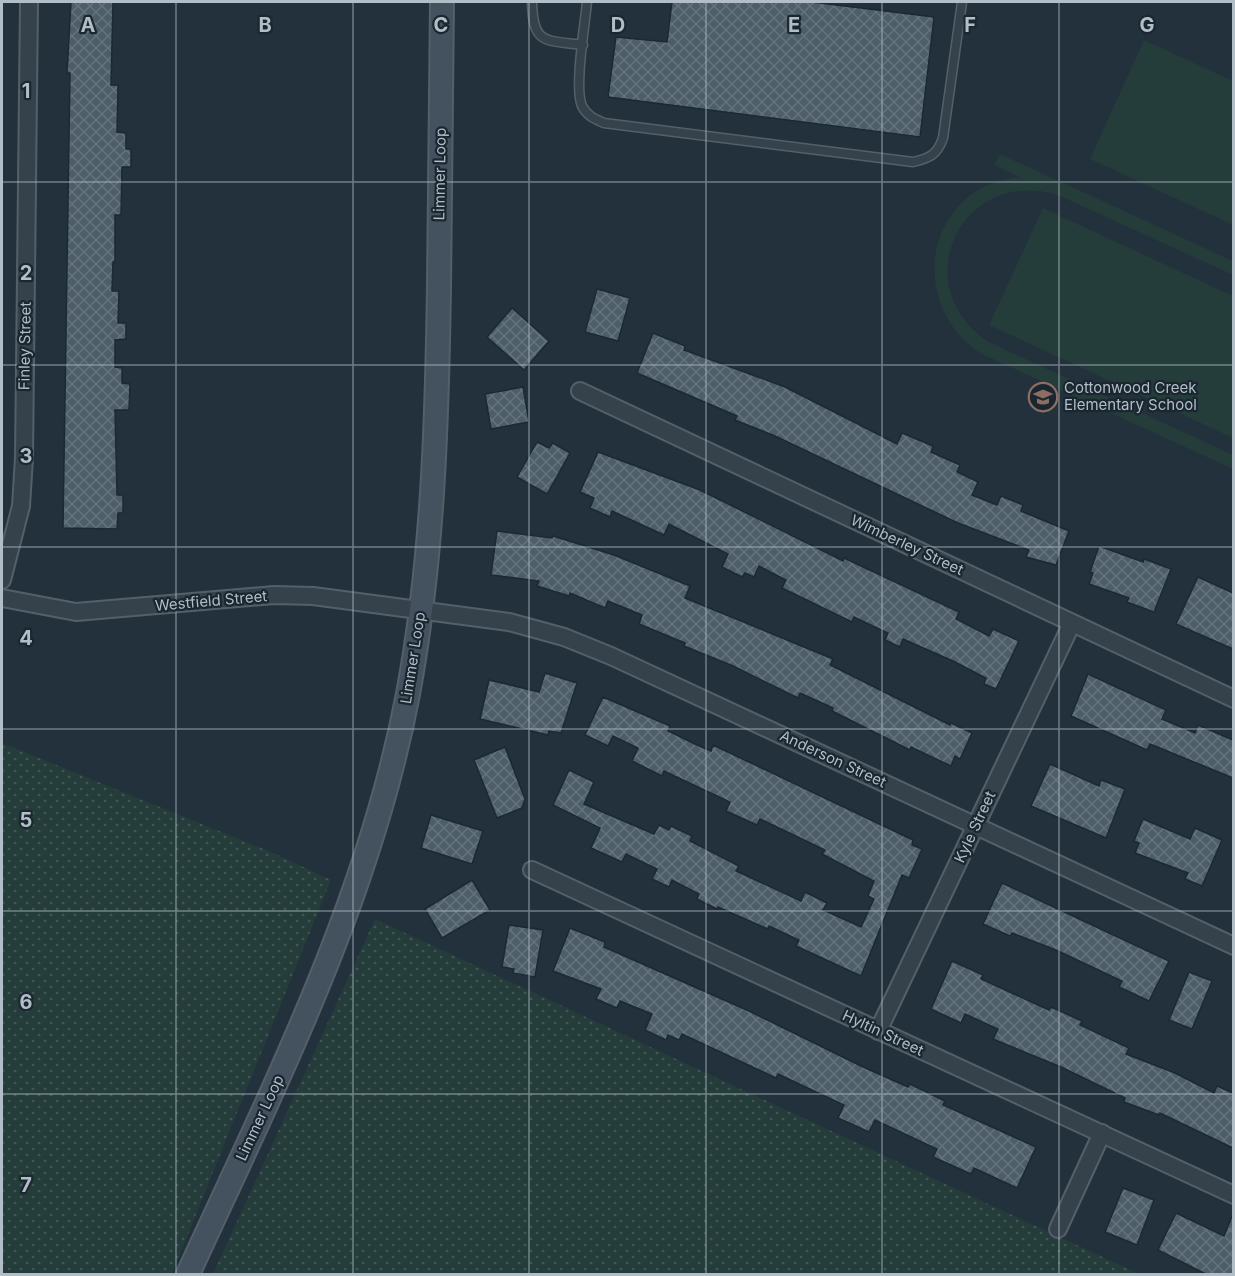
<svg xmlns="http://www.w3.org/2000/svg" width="1235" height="1276" font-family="Inter,sans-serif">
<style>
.grass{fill:url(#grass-dots)}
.pitch{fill:#243c3a}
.building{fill:url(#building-cross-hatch);stroke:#1d2932;stroke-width:1.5}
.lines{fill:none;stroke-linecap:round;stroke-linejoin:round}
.lane-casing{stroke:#546069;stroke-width:11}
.street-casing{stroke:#546069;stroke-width:20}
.secondary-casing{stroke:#546069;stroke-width:26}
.lane{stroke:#36424b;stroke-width:8}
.street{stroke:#36424b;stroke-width:16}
.secondary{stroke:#43525e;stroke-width:22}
.grid{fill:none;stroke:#b1bdc7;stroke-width:1.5;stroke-opacity:0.55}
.labels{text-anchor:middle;stroke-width:4.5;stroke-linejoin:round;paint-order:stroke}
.street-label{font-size:15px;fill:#b1bdc7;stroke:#1b2730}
.poi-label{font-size:15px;fill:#b1bdc7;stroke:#1b2730;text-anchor:start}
.grid-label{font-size:20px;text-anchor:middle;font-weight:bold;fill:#b1bdc7;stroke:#1b2730;stroke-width:4.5;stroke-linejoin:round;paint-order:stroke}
</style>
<defs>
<pattern id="grass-dots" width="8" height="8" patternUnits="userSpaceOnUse" patternTransform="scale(1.5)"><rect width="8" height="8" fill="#243c3a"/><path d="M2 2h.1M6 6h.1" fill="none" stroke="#415655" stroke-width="1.8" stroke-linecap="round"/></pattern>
<pattern id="building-cross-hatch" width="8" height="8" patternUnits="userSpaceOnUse" patternTransform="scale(1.5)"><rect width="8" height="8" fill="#4d5e69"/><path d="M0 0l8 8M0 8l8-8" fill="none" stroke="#64737d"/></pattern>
</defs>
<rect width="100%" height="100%" fill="#22313b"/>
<g class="grass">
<path d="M 2,743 L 271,852 L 331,880 L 172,1274 L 2,1274 Z"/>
<path d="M 375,919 L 1139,1274 L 213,1274 Z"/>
</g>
<g class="pitch">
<path d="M 1144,40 L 1233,81 L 1233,225 L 1090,159 Z"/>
<path d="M 1000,154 L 1233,261 L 1233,275 L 1060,196 C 963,163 903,286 989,342 L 1233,455 L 1233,469 L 984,355 C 919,318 916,219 987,185 C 997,181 1008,179 1019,177 L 994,165 Z"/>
<path d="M 1043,208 L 1233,296 L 1233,438 L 989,325 Z"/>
</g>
<g class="building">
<path d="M 71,2 L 113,2 L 111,85 L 118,85 L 117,132 L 126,133 L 126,149 L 131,149 L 131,167 L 122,167 L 121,215 L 115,215 L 115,262 L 113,262 L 112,291 L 119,291 L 118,323 L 126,323 L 126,339 L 115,340 L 115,367 L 122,368 L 122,383 L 130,384 L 129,410 L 115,410 L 117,495 L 123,495 L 123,513 L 118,513 L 117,529 L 63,528 L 70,73 L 67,73 Z"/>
<path d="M 672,2 L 812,2 L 934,17 L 920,137 L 608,97 L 616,37 L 667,42 Z"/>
<path d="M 597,289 L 630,298 L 618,341 L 585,332 Z"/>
<path d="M 512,308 L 549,341 L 524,370 L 487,337 Z"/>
<path d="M 653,333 L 685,346 L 684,350 L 785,387 L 897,444 L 902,433 L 933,446 L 931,452 L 960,465 L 957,472 L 978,482 L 972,495 L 997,505 L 1001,496 L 1023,505 L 1021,511 L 1069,531 L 1056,565 L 1026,557 L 1029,550 L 958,523 L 775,436 L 735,420 L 737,416 L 637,373 Z"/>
<path d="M 523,387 L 529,422 L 491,429 L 485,394 Z"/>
<path d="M 537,442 L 549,448 L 553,443 L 570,453 L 547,494 L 517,477 Z"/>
<path d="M 598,452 L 700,490 L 843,561 L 844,558 L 959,612 L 956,619 L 989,636 L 993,629 L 1019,641 L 996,689 L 984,684 L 986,678 L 953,661 L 903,639 L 900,647 L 885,640 L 888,633 L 854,617 L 852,622 L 782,588 L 786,580 L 759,566 L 754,577 L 745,573 L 742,577 L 722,567 L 728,554 L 669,524 L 664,535 L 612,511 L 610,517 L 590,508 L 594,498 L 580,492 Z"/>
<path d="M 497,531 L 552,538 L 553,536 L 614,555 L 690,586 L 685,598 L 833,659 L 830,665 L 950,725 L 951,723 L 972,733 L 960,759 L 955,756 L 951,766 L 911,747 L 910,750 L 832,711 L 833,708 L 800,693 L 798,698 L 733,666 L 684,646 L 685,643 L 639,624 L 642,615 L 608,601 L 605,608 L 570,593 L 569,596 L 537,586 L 539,581 L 491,575 Z"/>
<path d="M 1099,546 L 1143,562 L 1144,559 L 1171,569 L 1154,612 L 1127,602 L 1129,598 L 1089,584 L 1093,573 L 1090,572 Z"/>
<path d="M 1198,577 L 1233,593 L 1233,649 L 1176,624 Z"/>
<path d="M 545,673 L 577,683 L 561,733 L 549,731 L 548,735 L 480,719 L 489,680 L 539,692 Z"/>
<path d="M 1088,674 L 1166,710 L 1162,719 L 1195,733 L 1198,725 L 1233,740 L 1233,778 L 1150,744 L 1147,750 L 1071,716 Z"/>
<path d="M 603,697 L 670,726 L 668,731 L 697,745 L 711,751 L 713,745 L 913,840 L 912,845 L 922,849 L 909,878 L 902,875 L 861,976 L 796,946 L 799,940 L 769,926 L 768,929 L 718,907 L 717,909 L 697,899 L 699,894 L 672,880 L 669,887 L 652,879 L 657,869 L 626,854 L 622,862 L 591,848 L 600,828 L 553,805 L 569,770 L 594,782 L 584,804 L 654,834 L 659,825 L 669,830 L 671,826 L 692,836 L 690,841 L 739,866 L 736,871 L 801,901 L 805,892 L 827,903 L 823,910 L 861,927 L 874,899 L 868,896 L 874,881 L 822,854 L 825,850 L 760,819 L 757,825 L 726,811 L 730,802 L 664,771 L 662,776 L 632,761 L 638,748 L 613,736 L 608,746 L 585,735 Z"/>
<path d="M 505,747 L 525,799 L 522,808 L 497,818 L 474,760 Z"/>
<path d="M 1050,764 L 1099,786 L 1101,780 L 1125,789 L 1106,838 L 1031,806 Z"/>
<path d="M 431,815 L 483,831 L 472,864 L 421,848 Z"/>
<path d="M 1143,819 L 1190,839 L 1195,828 L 1222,840 L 1202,886 L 1185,879 L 1188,873 L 1135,853 L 1139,843 L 1134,841 Z"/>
<path d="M 472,880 L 490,910 L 442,938 L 425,909 Z"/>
<path d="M 1002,883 L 1169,961 L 1149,1001 L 1119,987 L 1122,981 L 1056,950 L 1012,933 L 1010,936 L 983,924 Z"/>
<path d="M 509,925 L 543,930 L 535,977 L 513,973 L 514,969 L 502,967 Z"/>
<path d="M 570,928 L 605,942 L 604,947 L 749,1011 L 861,1066 L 908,1087 L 910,1084 L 945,1101 L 943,1105 L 1036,1147 L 1017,1188 L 974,1168 L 971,1174 L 933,1157 L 937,1149 L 875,1120 L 869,1132 L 838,1118 L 844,1105 L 778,1074 L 776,1078 L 682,1034 L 679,1040 L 668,1035 L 666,1040 L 645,1030 L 652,1014 L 620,1001 L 617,1008 L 596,999 L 601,989 L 553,971 Z"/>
<path d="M 952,961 L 983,975 L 981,979 L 1049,1010 L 1051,1007 L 1082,1021 L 1080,1025 L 1129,1048 L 1126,1054 L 1175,1073 L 1214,1093 L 1217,1086 L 1233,1093 L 1233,1148 L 1160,1113 L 1159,1115 L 1124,1102 L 1125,1098 L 1061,1067 L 993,1039 L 998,1029 L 965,1014 L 961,1023 L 931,1009 Z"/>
<path d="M 1189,972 L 1212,981 L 1192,1029 L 1169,1020 Z"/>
<path d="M 1123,1188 L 1154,1200 L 1137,1245 L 1105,1232 Z"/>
<path d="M 1176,1213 L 1224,1236 L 1233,1214 L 1233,1275 L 1208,1275 L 1158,1250 Z"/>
</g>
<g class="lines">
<g class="lane-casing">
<g id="lane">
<path d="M 532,2 C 533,45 545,40 583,45"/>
<path d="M 587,2 C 585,24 574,88 582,106 C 587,116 595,119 604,123 L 913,162 C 930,158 937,155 943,138 L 962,2"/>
</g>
</g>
<g class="street-casing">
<g id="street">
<path d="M 580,391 L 1234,699"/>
<path d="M 2,580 L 21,506 L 24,458 L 29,2"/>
<path d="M 2,598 L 76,612 L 274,595 L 313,596 L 509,622 L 564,637 L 611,656 L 1234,946"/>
<path d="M 532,870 L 1234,1195"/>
<path d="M 878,1031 L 1072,623"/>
<path d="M 1058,1229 L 1102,1133"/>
</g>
</g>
<g class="secondary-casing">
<path id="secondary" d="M 188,1274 C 274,1086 369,900 408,694 C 433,559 437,423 439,286 C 440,191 441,96 442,2"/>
</g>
<use href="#lane" class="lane"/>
<use href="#street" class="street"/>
<use href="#secondary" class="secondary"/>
</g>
<path class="grid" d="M 176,2 L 176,1274M 353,2 L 353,1274M 529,2 L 529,1274M 706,2 L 706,1274M 882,2 L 882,1274M 1059,2 L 1059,1274M 2,182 L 1234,182M 2,365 L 1234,365M 2,547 L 1234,547M 2,729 L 1234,729M 2,911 L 1234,911M 2,1094 L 1234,1094"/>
<defs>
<g id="school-ring" transform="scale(1.5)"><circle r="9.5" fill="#1b2730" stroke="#8d6e63" stroke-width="1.5"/><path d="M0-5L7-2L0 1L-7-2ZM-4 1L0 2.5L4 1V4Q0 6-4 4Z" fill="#8d6e63"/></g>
</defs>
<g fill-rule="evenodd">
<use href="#school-ring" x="1043" y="397"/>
</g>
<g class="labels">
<g class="street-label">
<text transform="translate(440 174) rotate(-89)" y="5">Limmer Loop</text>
<text transform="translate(25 346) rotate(-89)" y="5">Finley Street</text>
<text transform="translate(907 545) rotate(25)" y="5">Wimberley Street</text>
<text transform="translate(211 601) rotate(-5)" y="5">Westfield Street</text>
<text transform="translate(413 658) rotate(-81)" y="5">Limmer Loop</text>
<text transform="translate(833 759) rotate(25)" y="5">Anderson Street</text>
<text transform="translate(975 827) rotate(-65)" y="5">Kyle Street</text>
<text transform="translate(883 1033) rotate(25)" y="5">Hyltin Street</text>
<text transform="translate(260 1118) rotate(-65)" y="5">Limmer Loop</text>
</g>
<g class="poi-label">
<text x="1064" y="393">Cottonwood Creek<tspan x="1064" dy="17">Elementary School</tspan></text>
</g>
</g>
<g class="grid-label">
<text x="88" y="32">A</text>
<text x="265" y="32">B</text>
<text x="441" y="32">C</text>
<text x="618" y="32">D</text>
<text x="794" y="32">E</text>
<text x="970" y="32">F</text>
<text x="1147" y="32">G</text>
<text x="26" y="98">1</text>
<text x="26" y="280">2</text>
<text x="26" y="463">3</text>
<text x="26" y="645">4</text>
<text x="26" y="827">5</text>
<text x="26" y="1009">6</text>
<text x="26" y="1192">7</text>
</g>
<rect width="1235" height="1276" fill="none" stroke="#b1bdc7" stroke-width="6"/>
</svg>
